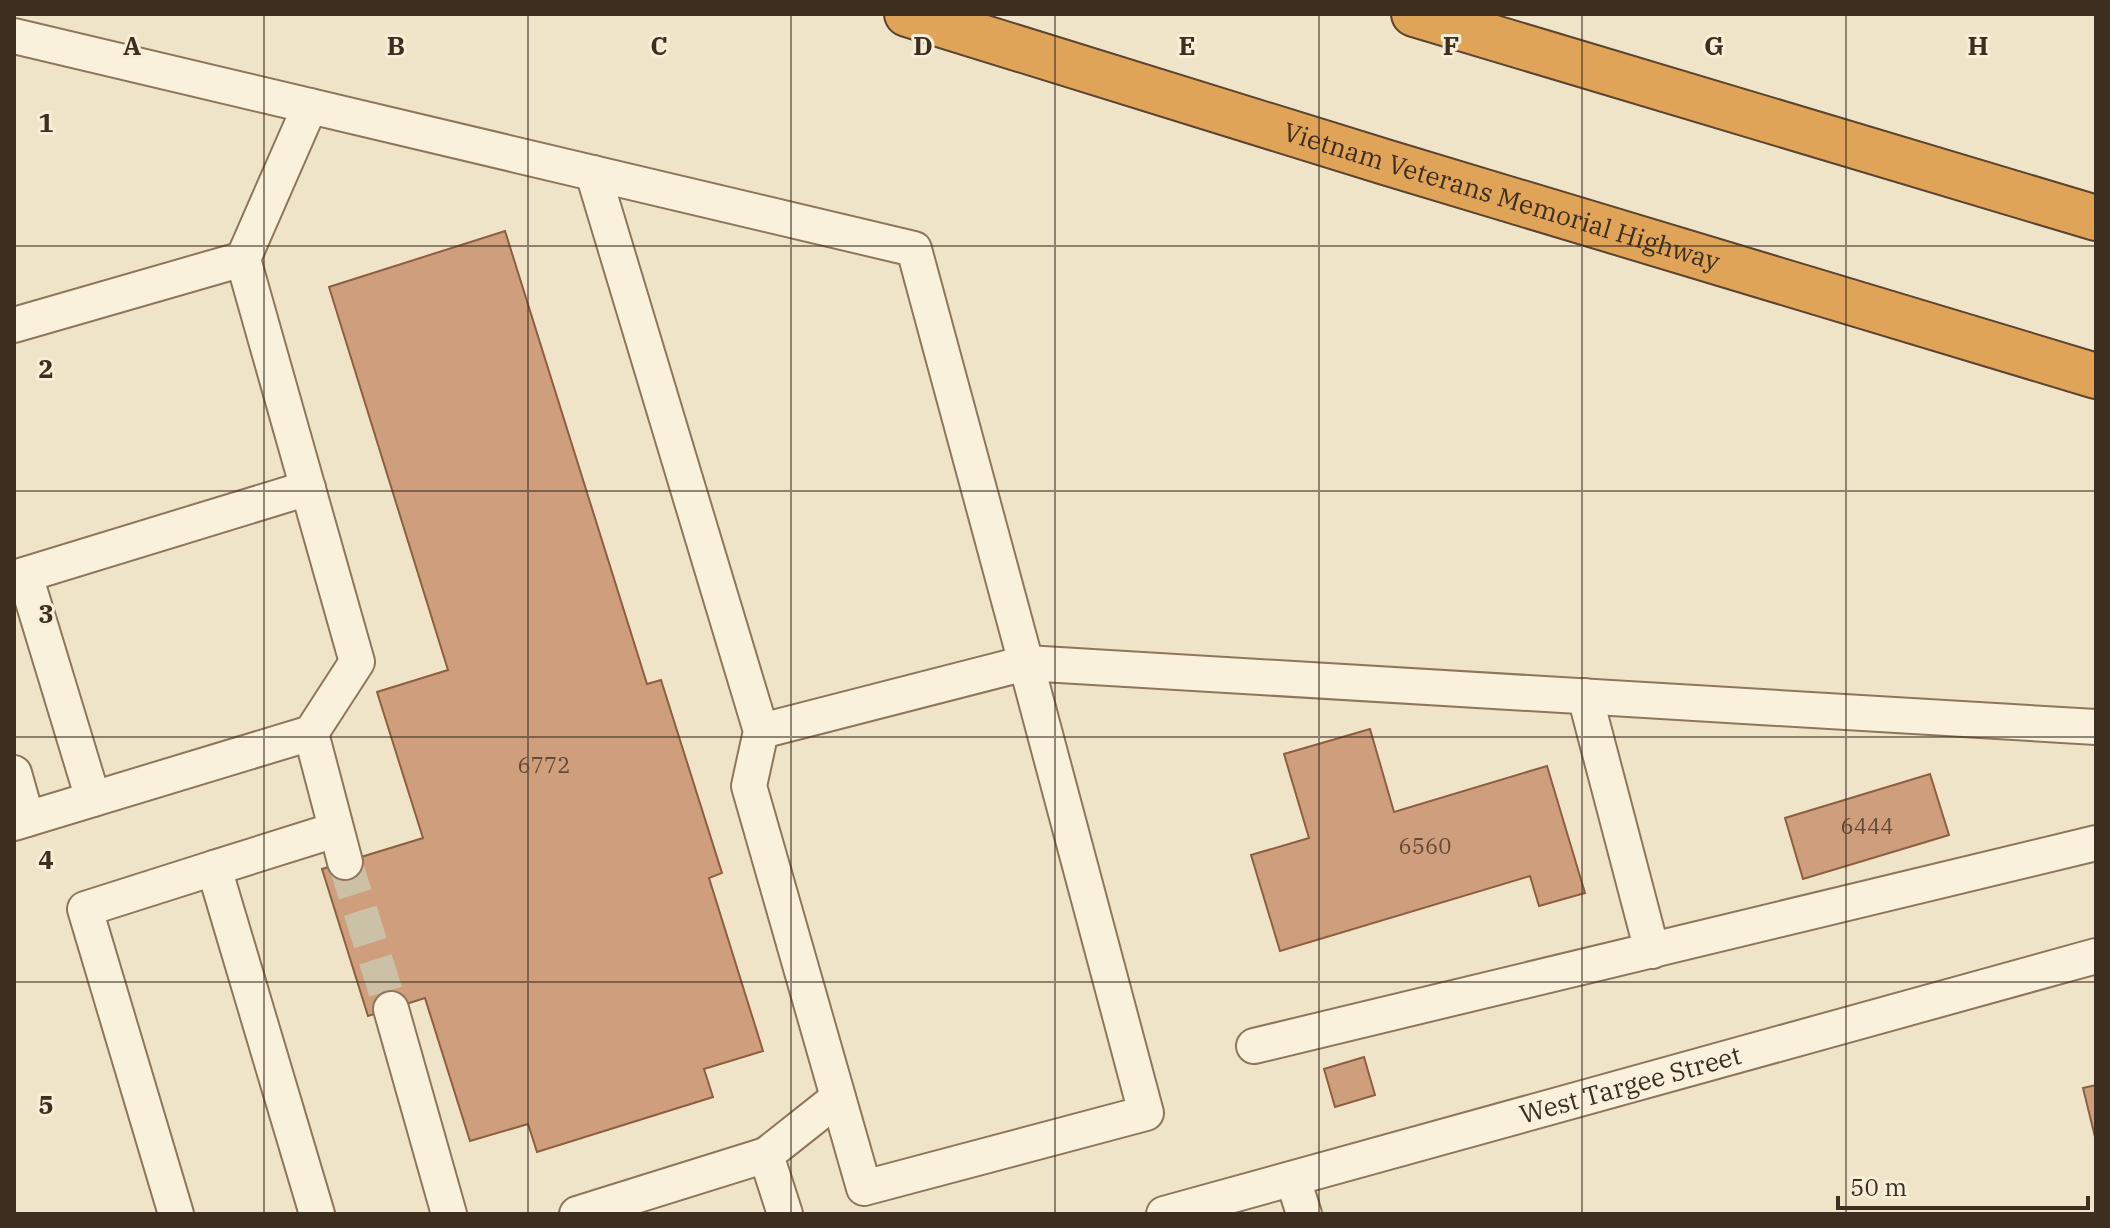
<svg xmlns="http://www.w3.org/2000/svg" width="2110" height="1228" font-family="'IBM Plex Serif',serif">
<style>
.building{fill:#cf9f7d;stroke:#8d5f41;stroke-width:2}
.lines{fill:none;stroke-linecap:round;stroke-linejoin:round}
.minor-tunnel{stroke:#ccc0a6;stroke-width:34;stroke-dasharray:34 17;stroke-linecap:butt}
.minor-casing{stroke:#8d765c;stroke-width:38}
.highway-casing{stroke:#5b4430;stroke-width:48}
.minor{stroke:#faf1dc;stroke-width:34}
.highway{stroke:#e0a458;stroke-width:44}
.grid{fill:none;stroke:#3d2e20;stroke-width:2;stroke-opacity:0.55}
.labels{text-anchor:middle;stroke-width:6;stroke-linejoin:round;paint-order:stroke}
.number-label{font-size:22px;fill:#624a37}
.street-label{font-size:26px;fill:#3d2e20;stroke:#f7eed8}
.grid-label{font-size:26px;text-anchor:middle;font-weight:bold;fill:#3d2e20;stroke:#f7eed8;stroke-width:6;stroke-linejoin:round;paint-order:stroke}
</style>
<rect width="100%" height="100%" fill="#f0e4c8"/>
<g class="building">
<path d="M 505,231 L 647,684 L 661,680 L 722,873 L 709,878 L 763,1051 L 704,1069 L 713,1097 L 537,1152 L 528,1124 L 470,1141 L 425,998 L 368,1016 L 322,869 L 423,838 L 377,692 L 448,670 L 329,287 Z"/>
<path d="M 1370,729 L 1394,812 L 1547,766 L 1585,893 L 1539,906 L 1530,876 L 1280,951 L 1251,855 L 1309,838 L 1284,754 Z"/>
<path d="M 1930,774 L 1949,835 L 1803,879 L 1785,818 Z"/>
<path d="M 1364,1057 L 1375,1095 L 1335,1107 L 1324,1069 Z"/>
<path d="M 2096,1085 L 2096,1141 L 2083,1088 Z"/>
</g>
<g class="lines">
<path class="minor-tunnel" d="M 345,862 L 391,1009"/>
<g class="minor-casing">
<g id="minor">
<path d="M 14,36 L 914,249 L 1026,663 L 761,731"/>
<path d="M 593,173 L 761,731 L 749,786 L 864,1188 L 1146,1113 L 1026,663 L 2096,727"/>
<path d="M 14,325 L 243,259 L 310,106"/>
<path d="M 25,575 L 93,799"/>
<path d="M 14,578 L 308,488"/>
<path d="M 1585,696 L 1652,951"/>
<path d="M 311,733 L 345,862"/>
<path d="M 14,773 L 27,819"/>
<path d="M 14,823 L 311,733 L 357,662 L 243,259"/>
<path d="M 214,868 L 335,830"/>
<path d="M 391,1009 L 449,1214"/>
<path d="M 1254,1046 L 2096,843"/>
<path d="M 1293,1179 L 1304,1214"/>
<path d="M 176,1214 L 85,909 L 214,868 L 317,1214"/>
<path d="M 577,1214 L 766,1155"/>
<path d="M 785,1214 L 766,1155 L 838,1098"/>
<path id="s1" d="M 1164,1214 L 2096,956"/>
</g>
</g>
<g class="highway-casing">
<g id="highway">
<path id="s2" d="M 907,14 L 1385,162 L 2096,376"/>
<path d="M 1414,14 L 2096,218"/>
</g>
</g>
<use href="#minor" class="minor"/>
<use href="#highway" class="highway"/>
</g>
<path class="grid" d="M 264,14 L 264,1214M 528,14 L 528,1214M 791,14 L 791,1214M 1055,14 L 1055,1214M 1319,14 L 1319,1214M 1582,14 L 1582,1214M 1846,14 L 1846,1214M 14,246 L 2096,246M 14,491 L 2096,491M 14,737 L 2096,737M 14,982 L 2096,982"/>
<g class="labels">
<g class="number-label">
<text x="544" y="773">6772</text>
<text x="1867" y="834">6444</text>
<text x="1425" y="854">6560</text>
</g>
<g class="street-label">
<text dy="9" stroke="none"><textPath href="#s2" startOffset="622">Vietnam Veterans Memorial Highway</textPath></text>
<text dy="9" stroke="none"><textPath href="#s1" startOffset="484">West Targee Street</textPath></text>
</g>
</g>
<g class="grid-label">
<text x="132" y="55">A</text>
<text x="396" y="55">B</text>
<text x="659" y="55">C</text>
<text x="923" y="55">D</text>
<text x="1187" y="55">E</text>
<text x="1451" y="55">F</text>
<text x="1714" y="55">G</text>
<text x="1978" y="55">H</text>
<text x="46" y="132">1</text>
<text x="46" y="378">2</text>
<text x="46" y="623">3</text>
<text x="46" y="869">4</text>
<text x="46" y="1114">5</text>
</g>
<rect width="2110" height="1228" fill="none" stroke="#3d2e20" stroke-width="32"/>
<path d="M1838 1196v12h250v-12" fill="none" stroke="#3d2e20" stroke-width="4"/>
<text x="1850" y="1196" font-size="24" fill="#3d2e20" stroke="#f7eed8" stroke-width="6" paint-order="stroke">50 m</text>
</svg>
